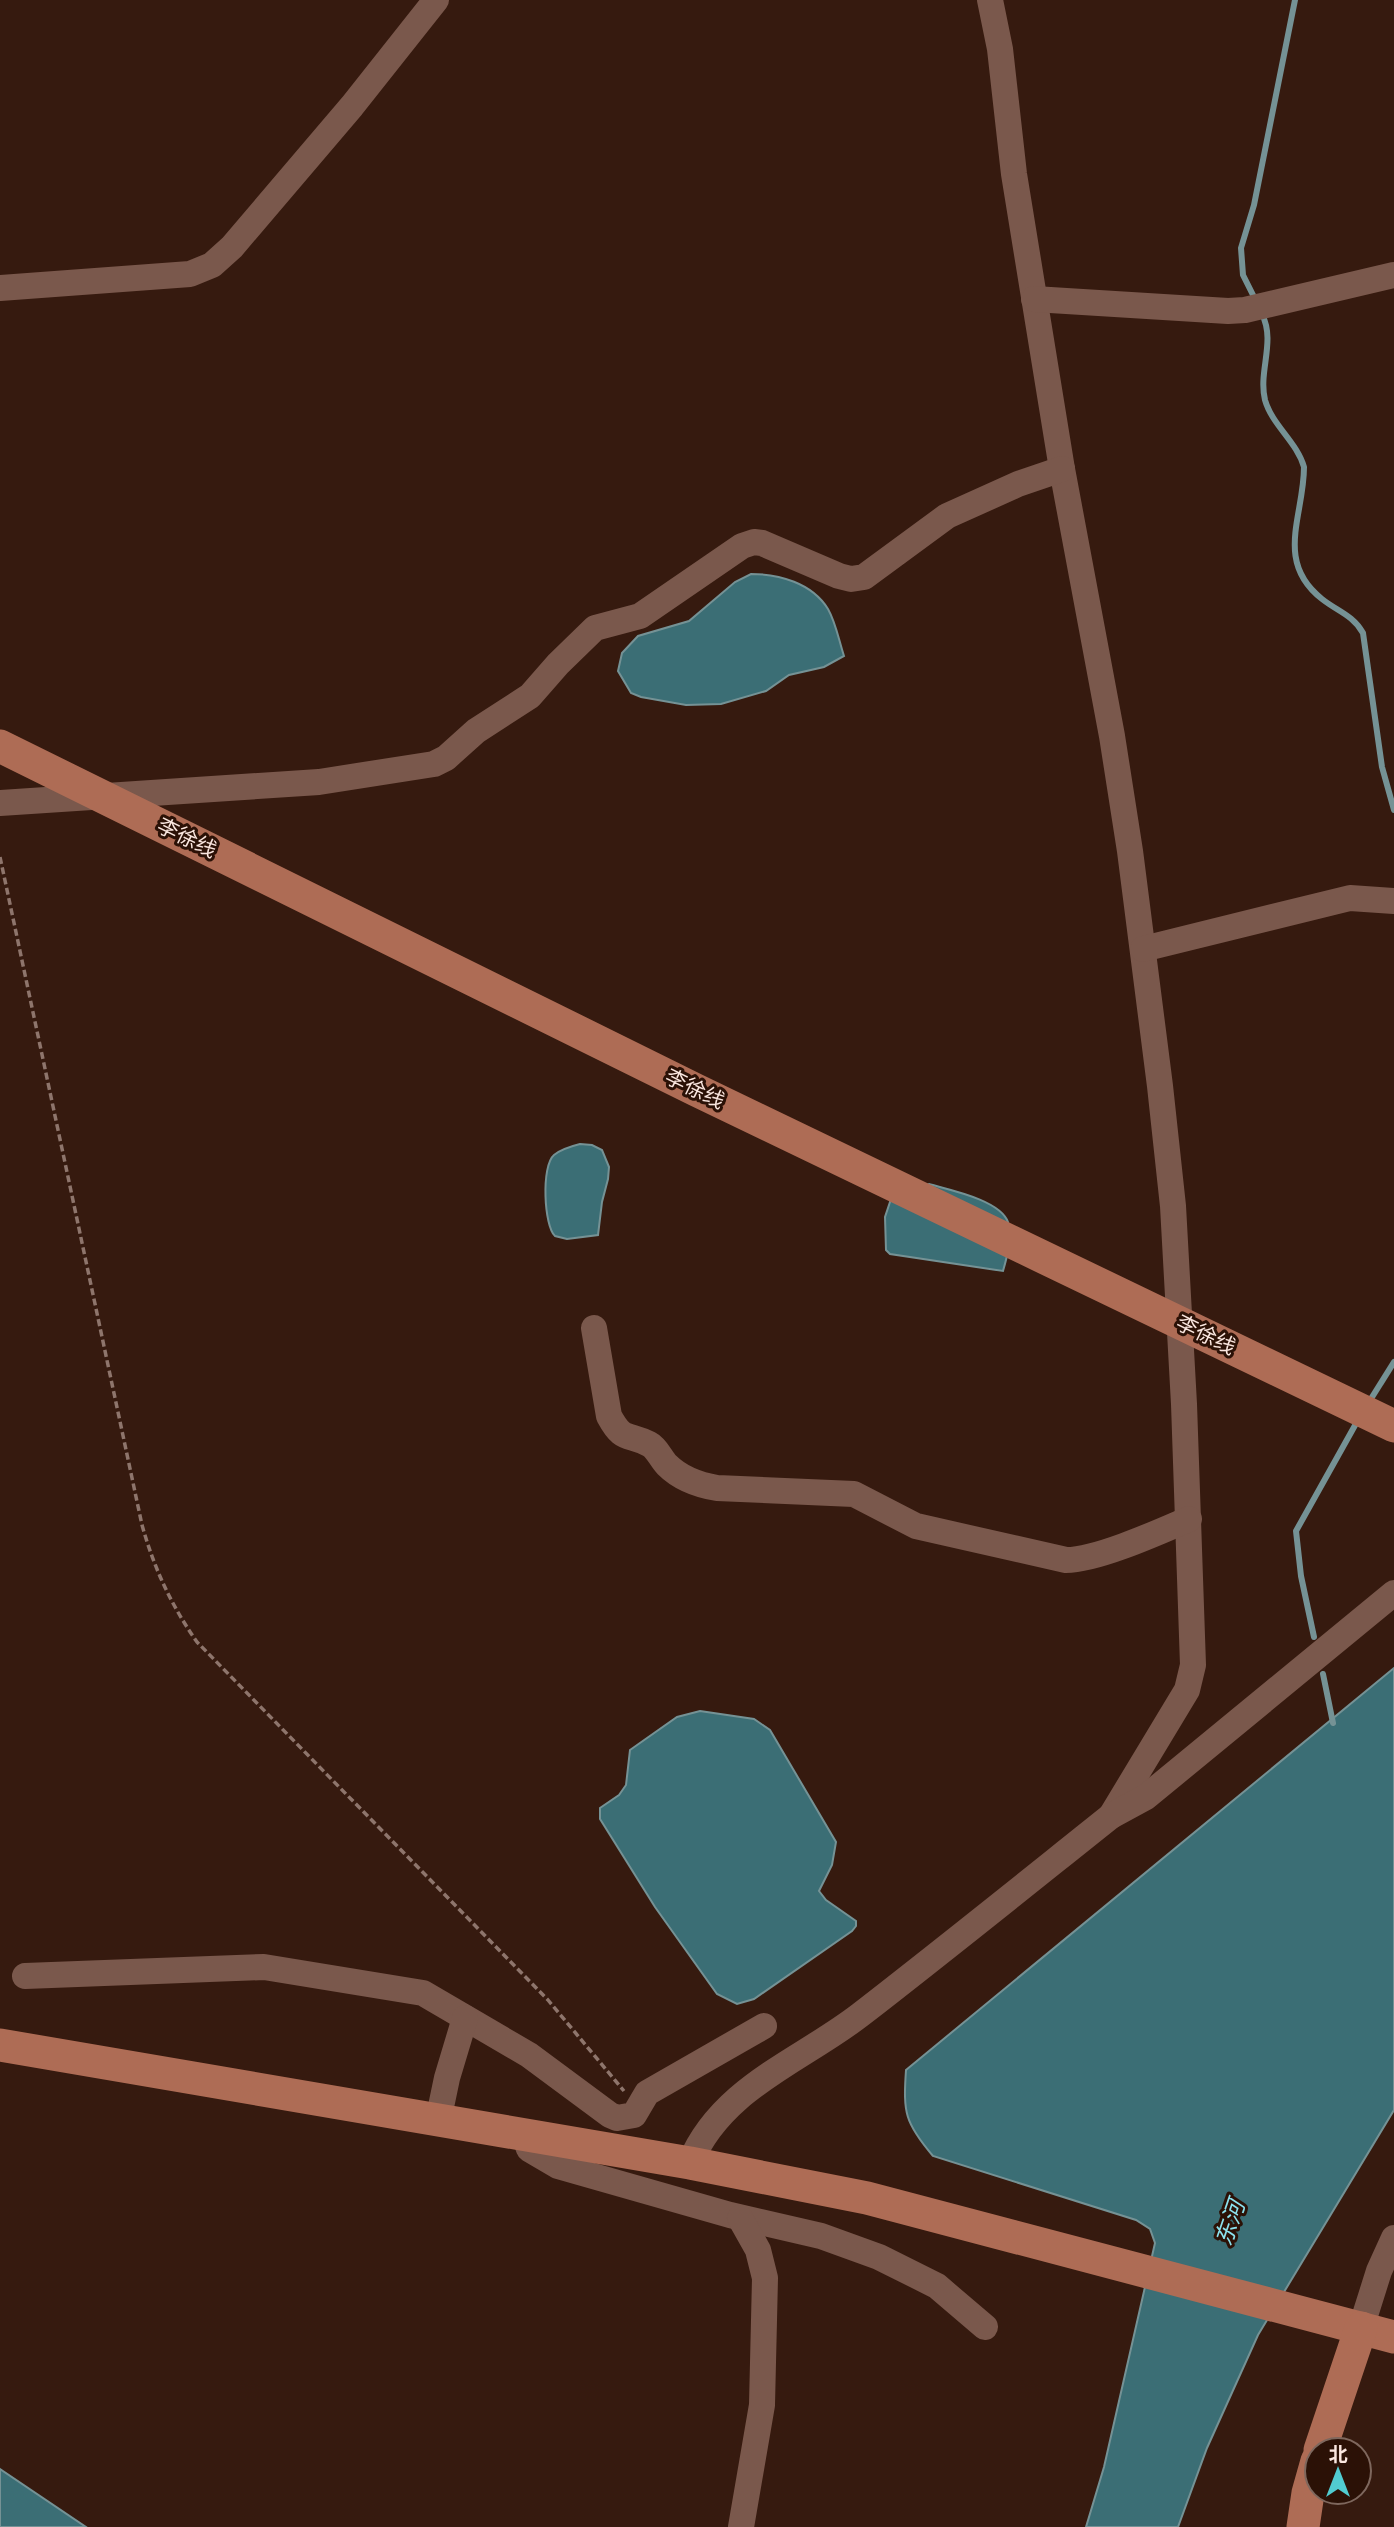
<svg xmlns="http://www.w3.org/2000/svg" width="1394" height="2527" font-family="'Sofia Sans Condensed','Noto Sans SC',sans-serif">
<style>
.water{fill:#3b6e75;stroke:#759295;stroke-width:2}
.lines{fill:none;stroke-linecap:round;stroke-linejoin:round}
.stream{stroke:#759295;stroke-width:6}
.path{stroke:#8e756c;stroke-width:3.5;stroke-dasharray:7 3.5;stroke-linecap:butt}
.minor{stroke:#7a584c;stroke-width:26}
.major{stroke:#ae6c55;stroke-width:33}
.labels{text-anchor:middle;stroke-width:6;stroke-linejoin:round;paint-order:stroke}
.street-label{font-size:21px;fill:#fbe7e0;stroke:#2b1106}
.water-label{font-size:23px;font-style:italic;fill:#8ce3ef;stroke:#2b1106}
</style>
<rect width="100%" height="100%" fill="#361a0f"/>
<g class="water">
<path d="M 751,574 C 779,574 812,583 828,609 C 836,623 839,641 844,656 L 824,667 L 789,675 L 766,691 L 721,704 L 686,705 L 641,697 L 631,693 L 618,671 L 622,653 L 638,636 L 689,621 L 735,582 Z"/>
<path d="M 580,1144 L 592,1145 L 602,1150 L 609,1167 L 608,1179 L 602,1202 L 598,1235 L 567,1239 L 555,1236 C 544,1226 541,1166 554,1155 C 560,1150 572,1146 580,1144 Z"/>
<path d="M 929,1184 C 950,1190 1000,1200 1008,1222 C 1013,1236 1007,1257 1003,1271 L 890,1254 L 886,1250 L 885,1217 L 891,1199 Z"/>
<path d="M 1394,1668 L 1394,2110 L 1258,2335 L 1207,2448 L 1178,2527 L 1086,2527 L 1104,2467 L 1155,2243 L 1150,2229 L 1136,2220 L 933,2156 C 905,2123 903,2113 906,2070 Z"/>
<path d="M 700,1711 L 754,1719 L 770,1730 L 836,1842 L 832,1865 L 819,1891 L 826,1900 L 856,1921 L 856,1926 L 852,1931 L 754,1999 L 737,2004 L 717,1994 L 655,1907 L 600,1819 L 600,1808 L 619,1795 L 626,1785 L 630,1750 L 677,1717 Z"/>
<path d="M 0,2469 L 86,2527 L 0,2527 Z"/>
</g>
<g class="lines">
<g class="stream">
<path d="M 1256,301 L 1243,275 L 1241,248 L 1254,205 L 1295,0"/>
<path d="M 1262,314 C 1276,342 1258,371 1265,400 C 1272,425 1297,442 1304,467 C 1304,516 1274,561 1322,599 C 1337,611 1353,615 1363,633 L 1382,767 L 1394,810"/>
<path d="M 1369,1402 L 1394,1362"/>
<path d="M 1314,1637 L 1301,1576 L 1296,1531 L 1358,1420"/>
<path d="M 1323,1674 L 1333,1723"/>
</g>
<path class="path" d="M 0,857 L 142,1525 C 154,1568 171,1605 197,1642 L 548,2000 L 624,2091"/>
<g class="minor">
<path d="M 990,0 L 1000,49 L 1014,174 L 1062,469 L 1112,736 L 1130,851 L 1160,1086 L 1173,1206 L 1184,1404 L 1193,1665 L 1187,1690 L 1111,1816"/>
<path d="M 0,288 L 190,274 L 212,265 L 232,247 L 352,106 L 436,0"/>
<path d="M 1034,299 L 1228,311 L 1245,310 L 1394,275"/>
<path d="M 0,803 L 319,782 L 434,764 L 446,758 L 476,731 L 530,696 L 558,664 L 595,628 L 640,616 L 742,546 L 754,542 L 762,543 L 839,576 L 851,579 L 864,577 L 947,516 L 1018,484 L 1062,469"/>
<path d="M 1143,949 L 1350,898 L 1394,901"/>
<path d="M 594,1328 L 609,1416 C 623,1442 627,1433 649,1444 C 657,1448 661,1459 667,1465 C 681,1479 699,1485 717,1488 L 854,1494 L 916,1526 L 1066,1560 C 1097,1560 1159,1532 1189,1519"/>
<path d="M 25,1976 L 264,1967 L 423,1993 L 529,2055 L 610,2115 L 617,2118 L 634,2115 L 647,2093 L 764,2026"/>
<path d="M 438,2121 L 447,2078 L 465,2018"/>
<path d="M 524,2135 L 529,2149 L 558,2166 L 730,2215 L 821,2236 L 879,2257 L 937,2286 L 985,2327"/>
<path d="M 690,2163 C 721,2088 799,2062 860,2015 C 944,1950 1027,1883 1111,1816 L 1146,1797 L 1394,1593"/>
<path d="M 740,2218 L 758,2250 L 765,2278 L 762,2405 L 741,2527"/>
<path d="M 1361,2328 L 1379,2271 L 1394,2238"/>
</g>
<g class="major">
<path d="M 0,746 L 696,1090 L 1394,1426"/>
<path d="M 0,2045 L 690,2163 L 867,2198 L 1394,2337"/>
<path d="M 1320,2450 L 1361,2328"/>
<path d="M 1303,2527 L 1308,2493 L 1317,2461"/>
</g>
</g>
<g class="labels">
<g class="street-label">
<text transform="translate(187 838) rotate(26)" y="7">李徐线</text>
<text transform="translate(695 1089) rotate(26)" y="7">李徐线</text>
<text transform="translate(1206 1335) rotate(26)" y="7">李徐线</text>
</g>
<g class="water-label">
<text transform="translate(1230 2223) rotate(-71)" y="8">东河</text>
</g>
</g>
<g transform="translate(1338 2471)"><circle r="33" fill="#2b1106" stroke="#7e675d" stroke-width="2"/>
<path d="M0-5L12 26L0 18L-12 26Z" fill="#51ccd1"/>
<text y="-10" font-size="19" font-weight="bold" text-anchor="middle" fill="#fbe7e0">北</text>
</g>
</svg>
